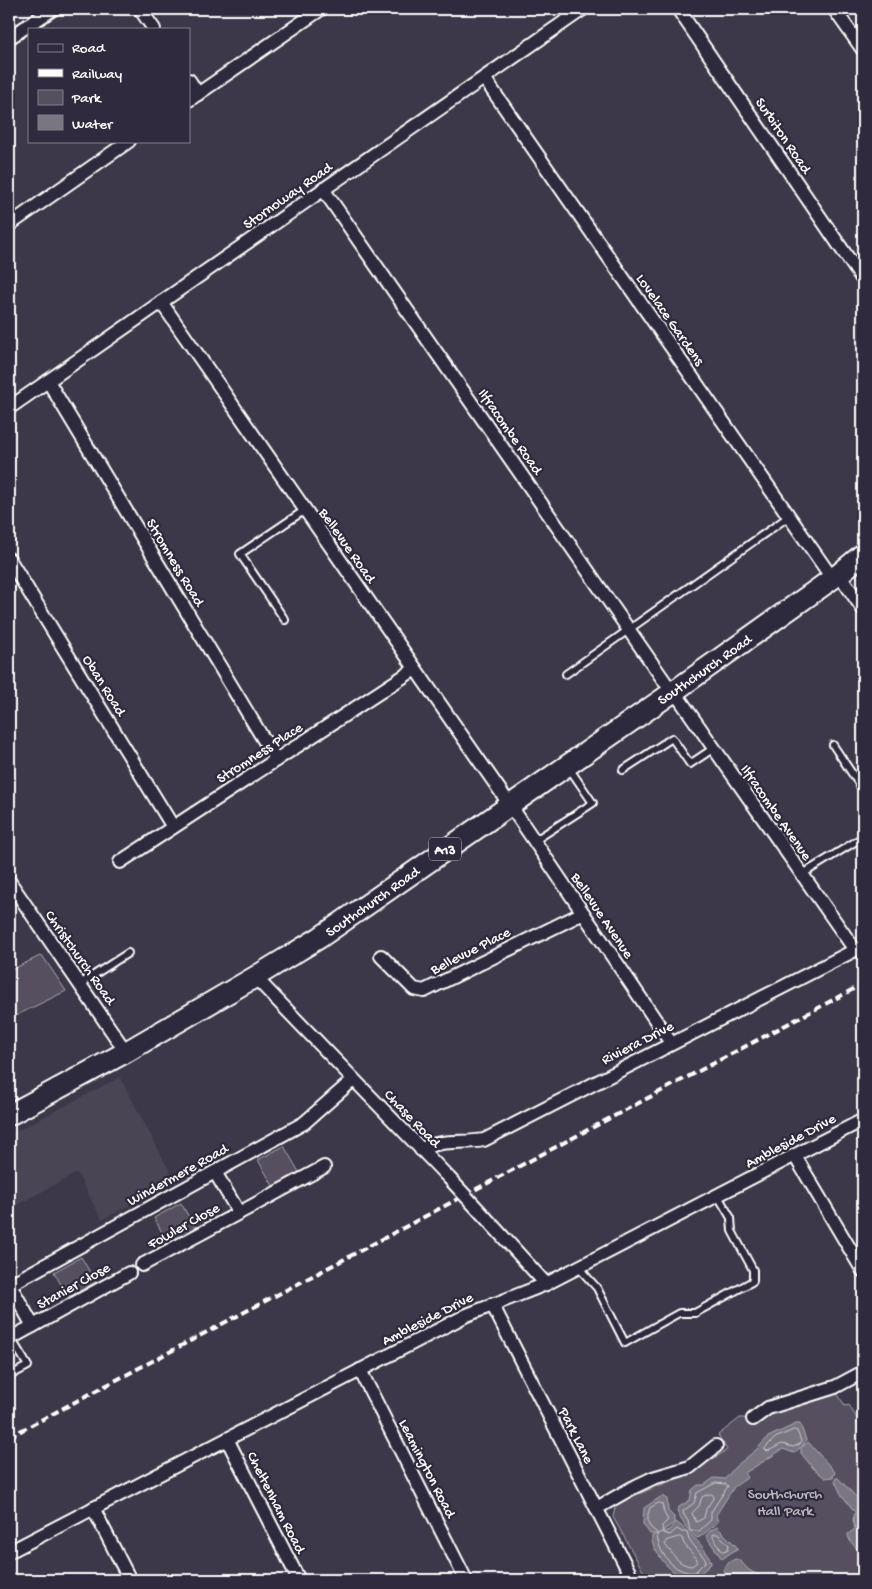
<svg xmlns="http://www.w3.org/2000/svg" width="872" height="1589" font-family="'Gochi Hand',sans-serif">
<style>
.built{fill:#494455}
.green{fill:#555060;stroke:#aaa8b0}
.water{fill:#797682;stroke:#afadb4}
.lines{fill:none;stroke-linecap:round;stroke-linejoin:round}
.shore{stroke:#c9c8cd;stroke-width:1}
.lane-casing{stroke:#fff;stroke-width:10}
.street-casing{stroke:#fff;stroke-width:16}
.primary-casing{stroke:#fff;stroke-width:24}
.lane{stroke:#2f2a3d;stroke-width:6}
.street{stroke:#2f2a3d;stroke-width:12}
.primary{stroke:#2f2a3d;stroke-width:20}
.rail{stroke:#fff;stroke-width:4;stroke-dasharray:8 4;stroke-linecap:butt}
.street-bridge-casing{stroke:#fff;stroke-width:16;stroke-linecap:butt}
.street-bridge{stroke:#2f2a3d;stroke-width:12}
.labels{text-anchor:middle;stroke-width:4.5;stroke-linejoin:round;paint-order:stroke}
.shield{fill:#2f2a3d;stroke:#c1bfc5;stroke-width:1}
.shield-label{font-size:14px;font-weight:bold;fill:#fff}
.street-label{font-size:15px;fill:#fff;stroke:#2f2a3d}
.park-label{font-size:15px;fill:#bbb9bf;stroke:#2f2a3d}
</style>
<rect width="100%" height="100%" fill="#3c3749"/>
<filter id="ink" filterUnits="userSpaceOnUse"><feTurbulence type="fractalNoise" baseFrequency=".02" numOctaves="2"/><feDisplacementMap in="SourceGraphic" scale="10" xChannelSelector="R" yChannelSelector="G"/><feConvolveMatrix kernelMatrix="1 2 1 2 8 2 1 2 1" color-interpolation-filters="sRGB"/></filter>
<g filter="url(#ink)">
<path class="built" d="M 120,1077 L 175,1181 L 102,1220 L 77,1173 L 17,1205 L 9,1189 L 9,1135 Z"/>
<g class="green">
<path d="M 42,955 L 66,991 L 9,1019 L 9,971 Z"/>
<path d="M 284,1146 L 299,1172 L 273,1186 L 258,1160 Z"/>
<path d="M 181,1203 L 195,1228 L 168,1243 L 154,1218 Z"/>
<path d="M 81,1257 L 96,1282 L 68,1297 L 54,1272 Z"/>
<path d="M 836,1391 L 845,1406 L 849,1405 L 863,1429 L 863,1580 L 648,1580 L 613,1517 L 616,1503 L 691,1473 L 727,1450 L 718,1435 L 740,1418 L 745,1418 L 751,1426 L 773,1411 Z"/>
</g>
<g class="water">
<path d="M 796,1424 L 800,1424 L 806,1440 L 802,1447 L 808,1442 L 835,1472 L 833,1477 L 825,1478 L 812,1467 L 801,1453 L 801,1447 L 794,1453 L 783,1449 L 745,1473 L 747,1478 L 734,1487 L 716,1515 L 718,1522 L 700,1537 L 697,1538 C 688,1531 681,1522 677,1510 L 679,1507 L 690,1500 L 692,1490 L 698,1485 L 704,1485 L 714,1478 L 725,1479 L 735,1467 L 757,1449 L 768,1437 Z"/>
<path d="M 836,1478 L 838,1478 L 863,1504 L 863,1552 C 857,1549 848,1542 848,1534 L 855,1529 L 853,1520 L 855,1512 L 841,1494 L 835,1481 Z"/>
<path d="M 662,1496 L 667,1499 L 668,1511 L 674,1517 L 674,1523 L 658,1534 L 650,1534 L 643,1524 L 644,1508 Z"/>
<path d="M 676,1522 C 685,1528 712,1553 711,1564 L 696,1577 C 680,1579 669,1570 660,1557 C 656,1550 651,1545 652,1536 L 669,1530 Z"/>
<path d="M 717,1527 L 738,1548 L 722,1559 L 706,1536 L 710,1531 Z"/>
<path d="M 736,1559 C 742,1561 744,1566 749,1570 C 758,1576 767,1577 777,1580 L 724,1580 C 723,1570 725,1562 736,1559 Z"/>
</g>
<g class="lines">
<g class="shore">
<path d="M 794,1430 L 797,1431 L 801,1441 L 800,1444 L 793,1447 L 782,1444 L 768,1451 L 765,1450 L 765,1448 L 775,1438 Z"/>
<path d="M 716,1483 L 726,1484 L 728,1486 L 711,1512 L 711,1520 L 699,1531 L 690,1531 L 688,1521 L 684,1515 L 683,1511 L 694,1503 L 697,1493 Z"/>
<path d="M 711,1494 L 713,1495 L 714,1497 L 706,1509 L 704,1518 L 696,1522 L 692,1513 L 699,1506 L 702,1497 Z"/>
<path d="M 659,1503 L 662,1504 L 664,1513 L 668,1520 L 662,1526 L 663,1533 L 670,1535 L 677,1529 L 682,1532 L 687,1532 L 689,1540 L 706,1560 L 705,1562 L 695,1572 C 674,1575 657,1551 657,1533 L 650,1527 L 648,1523 L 648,1514 L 650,1508 Z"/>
<path d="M 714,1534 L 718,1534 L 729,1545 L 728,1549 L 724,1551 L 722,1551 L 713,1537 Z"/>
<path d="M 679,1537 L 682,1538 L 684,1544 L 697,1559 L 697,1562 L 692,1566 C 677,1565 674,1554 665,1545 L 666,1541 Z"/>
</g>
<g class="lane-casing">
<g id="lane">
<path d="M 285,620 L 240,554 L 305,510"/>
<path d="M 566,674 L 788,517"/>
<path d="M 833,745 L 863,790"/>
<path d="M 623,770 L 672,738 L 690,764 L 714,748"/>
<path d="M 534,841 L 593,803 L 569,768"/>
<path d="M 801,875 L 863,837"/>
<path d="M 80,984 L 128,953"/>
<path d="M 578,1267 L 597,1288 L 625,1343 L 679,1313 L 695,1313 L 753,1281 L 753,1270 L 732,1231 L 731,1218 L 718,1196"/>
<path d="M 9,1376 L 28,1366 L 11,1338 L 10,1339"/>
</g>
</g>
<g class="street-casing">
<g id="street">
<path d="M 140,9 L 154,29"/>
<path d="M 678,9 L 863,280"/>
<path d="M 834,9 L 863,50"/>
<path d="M 9,38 L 53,9"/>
<path d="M 484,78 L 832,578"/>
<path d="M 189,80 L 198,94"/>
<path d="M 189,100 L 321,9"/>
<path d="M 323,189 L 665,682 L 681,701 L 855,950"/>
<path d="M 9,225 L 129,141"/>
<path d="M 161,302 L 510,805 L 671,1043"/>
<path d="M 48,381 L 276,760"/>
<path d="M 9,408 L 583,9"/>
<path d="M 9,559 L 173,827"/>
<path d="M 839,574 L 863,609"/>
<path d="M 120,862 L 415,669"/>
<path d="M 9,881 L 126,1052"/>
<path d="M 381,956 L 414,989 L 424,991 L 583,913"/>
<path d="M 255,977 L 449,1178"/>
<path d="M 421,1150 C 441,1138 462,1144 484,1140 L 863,946"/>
<path d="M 795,1156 L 863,1271"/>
<path d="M 215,1172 L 239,1213 L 324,1167"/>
<path d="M 485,1217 L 546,1284"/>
<path d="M 142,1265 L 239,1213"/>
<path d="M 9,1285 L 304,1123 L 353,1080"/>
<path d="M 10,1285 L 33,1326 L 129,1273"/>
<path d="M 492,1304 L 633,1580"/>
<path d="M 11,1338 L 33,1326"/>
<path d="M 360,1370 L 466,1580"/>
<path d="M 753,1419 L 768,1408 L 835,1387 L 863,1372"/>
<path d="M 227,1439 L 299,1580"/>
<path d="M 93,1508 L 130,1580"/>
<path d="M 597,1508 L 632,1488 L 653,1478 L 690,1467 L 716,1446"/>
<path d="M 9,1552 L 467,1315 L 546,1284 L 863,1120"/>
</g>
</g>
<g class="primary-casing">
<path id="primary" d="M 9,1115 L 126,1052 L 255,977 L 319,938 L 673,692 L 839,574 L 863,554"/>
</g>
<use href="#lane" class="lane"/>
<use href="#street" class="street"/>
<use href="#primary" class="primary"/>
<path class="rail" d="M 9,1437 L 863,984"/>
<g class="street-bridge-casing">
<path id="street-bridge" d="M 449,1178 L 485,1217"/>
</g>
<use href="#street-bridge" class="street-bridge"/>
</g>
</g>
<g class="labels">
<rect class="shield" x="429" y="837.5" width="32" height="23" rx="4"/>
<g class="shield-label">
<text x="445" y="854">A13</text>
</g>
<g class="street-label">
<text transform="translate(784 135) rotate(56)" y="5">Surbiton Road</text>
<text transform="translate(287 195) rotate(-35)" y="5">Stornoway Road</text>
<text transform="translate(671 319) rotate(55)" y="5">Lovelace Gardens</text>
<text transform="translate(511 431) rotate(55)" y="5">Ilfracombe Road</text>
<text transform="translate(348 545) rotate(55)" y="5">Bellevue Road</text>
<text transform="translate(176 562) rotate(59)" y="5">Stromness Road</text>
<text transform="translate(704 669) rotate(-35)" y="5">Southchurch Road</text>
<text transform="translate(105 685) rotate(58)" y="5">Oban Road</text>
<text transform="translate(259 752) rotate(-33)" y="5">Stromness Place</text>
<text transform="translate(777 812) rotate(55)" y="5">Ilfracombe Avenue</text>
<text transform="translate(372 901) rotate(-35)" y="5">Southchurch Road</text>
<text transform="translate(603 915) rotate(56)" y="5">Bellevue Avenue</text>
<text transform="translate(470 950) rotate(-27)" y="5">Bellevue Place</text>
<text transform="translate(81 957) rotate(55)" y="5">Christchurch Road</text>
<text transform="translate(637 1042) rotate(-27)" y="5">Riviera Drive</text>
<text transform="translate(413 1118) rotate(46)" y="5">Chase Road</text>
<text transform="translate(790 1140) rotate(-28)" y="5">Ambleside Drive</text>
<text transform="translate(177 1174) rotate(-29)" y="5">Windermere Road</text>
<text transform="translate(183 1225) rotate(-29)" y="5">Fowler Close</text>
<text transform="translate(73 1285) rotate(-29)" y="5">Stanier Close</text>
<text transform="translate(427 1318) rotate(-27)" y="5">Ambleside Drive</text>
<text transform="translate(577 1435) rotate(63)" y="5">Park Lane</text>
<text transform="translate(428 1468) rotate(63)" y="5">Leamington Road</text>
<text transform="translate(277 1502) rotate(63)" y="5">Cheltenham Road</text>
</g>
<g class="park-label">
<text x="785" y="1498">Southchurch<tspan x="785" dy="17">Hall Park</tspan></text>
</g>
</g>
<rect width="872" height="1589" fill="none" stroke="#2f2a3d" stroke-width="30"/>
<rect x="15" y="15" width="842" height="1559" fill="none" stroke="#fff" stroke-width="2" filter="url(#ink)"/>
<rect x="28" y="28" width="162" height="115" fill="#2f2a3d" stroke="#827f8b"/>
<rect x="38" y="44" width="25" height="8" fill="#2f2a3d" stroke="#827f8b"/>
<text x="72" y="52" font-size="15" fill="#ffffff">Road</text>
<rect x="38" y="69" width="25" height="8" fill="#ffffff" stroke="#827f8b"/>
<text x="72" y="78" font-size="15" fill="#ffffff">Railway</text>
<rect x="38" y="90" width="25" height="15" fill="#555060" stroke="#827f8b"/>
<text x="72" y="102" font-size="15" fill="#ffffff">Park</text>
<rect x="38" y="115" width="25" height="15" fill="#797682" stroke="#827f8b"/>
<text x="72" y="128" font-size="15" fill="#ffffff">Water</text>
</svg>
